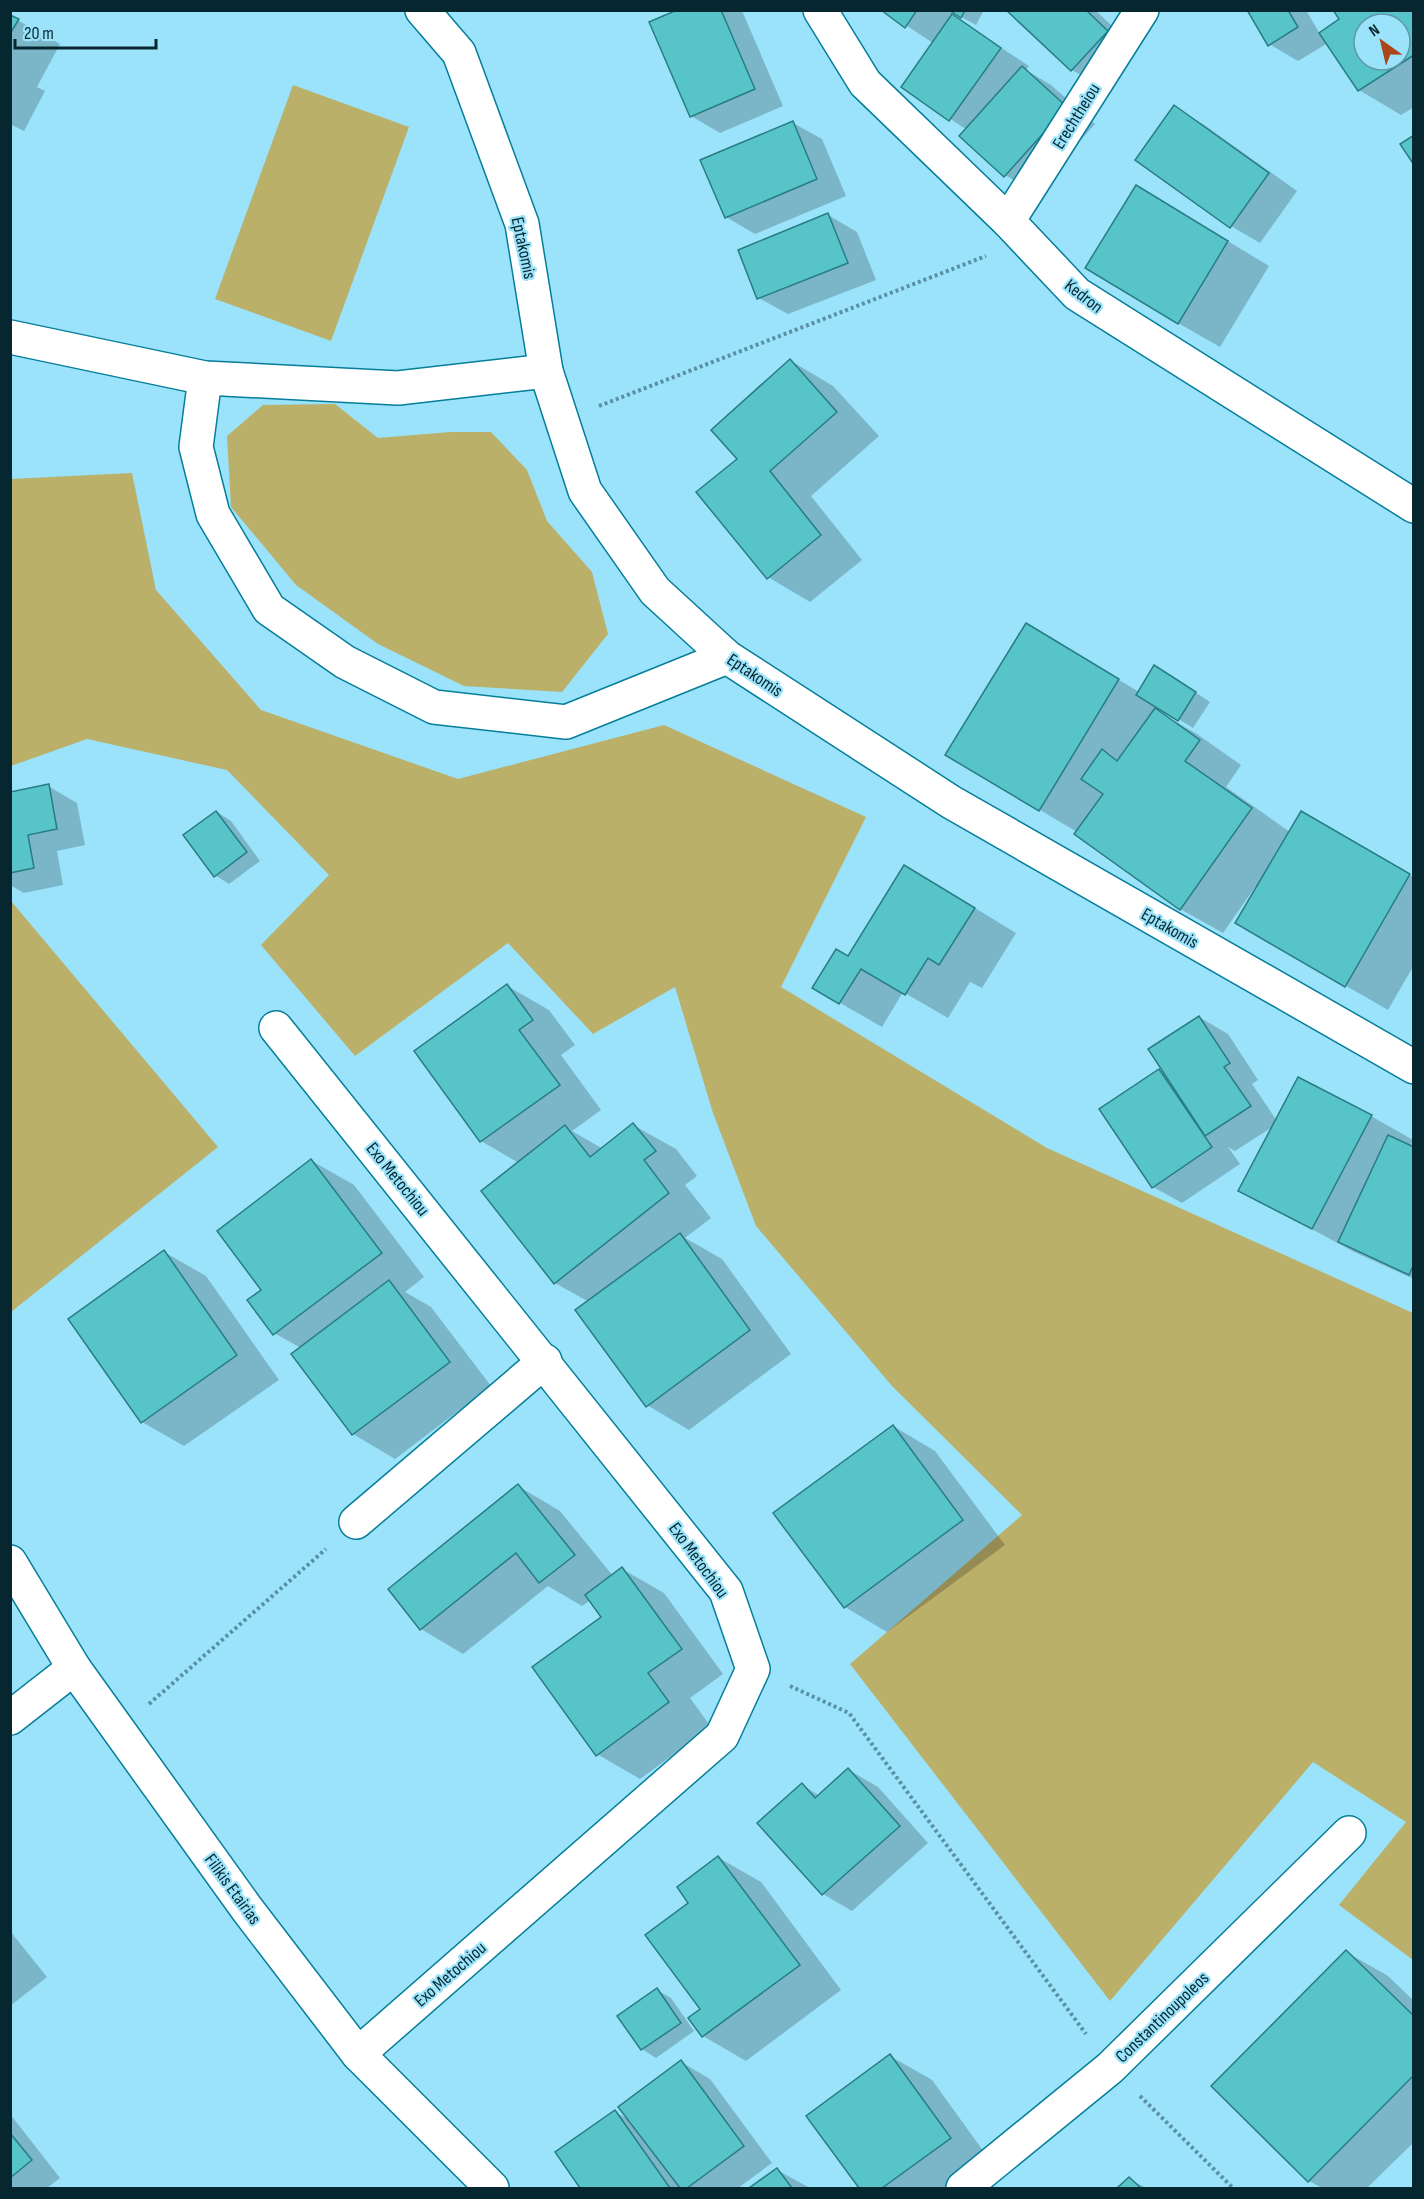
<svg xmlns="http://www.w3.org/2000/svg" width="1424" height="2199" font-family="'Sofia Sans Condensed',sans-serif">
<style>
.green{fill:#bbb06a}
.shadow{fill:#0003;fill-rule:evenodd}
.building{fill:#57c4ca;stroke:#287d82;stroke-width:1.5;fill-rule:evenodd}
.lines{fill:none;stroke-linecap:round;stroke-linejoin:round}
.minor-casing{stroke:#067e99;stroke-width:36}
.path{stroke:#5990a2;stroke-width:4;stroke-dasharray:3 3;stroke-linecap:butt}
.minor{stroke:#fff;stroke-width:33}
.labels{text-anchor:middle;stroke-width:4.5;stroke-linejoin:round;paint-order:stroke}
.street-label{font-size:18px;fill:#072730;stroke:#9ae3fb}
</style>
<rect width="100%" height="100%" fill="#9ae3fb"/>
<g class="green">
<path d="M 293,85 L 409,127 L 331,341 L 215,299 Z"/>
<path d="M 335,404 L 378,438 L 450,432 L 491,432 L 527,470 L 547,521 L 592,572 L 608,634 L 562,692 L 464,686 L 378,644 L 296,585 L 231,507 L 227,436 L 263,405 Z"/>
<path d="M 132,473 L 156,590 L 261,710 L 458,779 L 664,725 L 866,817 L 781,987 L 1047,1148 L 1413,1313 L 1413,1960 L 1339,1905 L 1406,1822 L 1313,1762 L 1110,2001 L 850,1664 L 1022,1515 L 892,1386 L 756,1226 L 713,1113 L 675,987 L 593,1034 L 508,943 L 355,1056 L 261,945 L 329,875 L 227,770 L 87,739 L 11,766 L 11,479 Z"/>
<path d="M 11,901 L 218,1147 L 11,1312 L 10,1312 Z"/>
</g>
<g class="shadow">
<path d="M 680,10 L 739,10 L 743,13 L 783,106 L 720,133 L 691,116 Z"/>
<path d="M 883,10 L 984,10 L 976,25 L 956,14 L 954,17 L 1029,66 L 1026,70 L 1051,85 L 1095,124 L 1034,192 L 1005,175 L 967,130 L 903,87 L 933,43 Z"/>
<path d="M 1008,10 L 1095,10 L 1136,48 L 1101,86 L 1072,70 Z"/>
<path d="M 1248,10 L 1306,10 L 1320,34 L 1414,10 L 1414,107 L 1401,115 L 1359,90 L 1328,43 L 1298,61 L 1269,44 ZM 1364,24 L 1400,24 L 1400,60 L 1364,60 Z"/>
<path d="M 10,16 L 60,44 L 37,87 L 45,91 L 24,131 L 10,124 Z"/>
<path d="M 1174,107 L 1203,124 L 1297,191 L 1260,243 L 1231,226 Z"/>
<path d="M 793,123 L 822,139 L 846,196 L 755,234 L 726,217 Z"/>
<path d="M 1178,211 L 1269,266 L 1220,347 L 1178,323 Z"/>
<path d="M 828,215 L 857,232 L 876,280 L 788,314 L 759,298 Z"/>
<path d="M 791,361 L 833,386 L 879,436 L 811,496 L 862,560 L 810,602 L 768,577 L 739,459 Z"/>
<path d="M 1068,649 L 1139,692 L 1169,675 L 1210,702 L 1193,728 L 1159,707 L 1157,711 L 1197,734 L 1241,765 L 1226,787 L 1290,832 L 1301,813 L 1414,878 L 1414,965 L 1388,1010 L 1237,923 L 1258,887 L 1256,886 L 1223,933 L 1180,909 L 1077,832 L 947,755 Z"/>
<path d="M 48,786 L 77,803 L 85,845 L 57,851 L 63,885 L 24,893 L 10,885 L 10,794 Z"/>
<path d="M 217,812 L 231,821 L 260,861 L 229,884 L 215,875 Z"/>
<path d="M 947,891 L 1016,933 L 982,988 L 970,982 L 948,1018 L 903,992 L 882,1027 L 814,988 L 849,958 Z"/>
<path d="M 507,986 L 549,1010 L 575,1045 L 561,1055 L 601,1110 L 572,1131 L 603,1149 L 633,1125 L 676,1149 L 697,1176 L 685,1185 L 711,1218 L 685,1238 L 722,1259 L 791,1354 L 689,1430 L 647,1405 L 589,1302 L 555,1283 L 519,1163 L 481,1141 L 417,1051 Z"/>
<path d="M 1199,1017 L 1228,1034 L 1258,1080 L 1252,1084 L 1277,1121 L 1371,1116 L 1413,1140 L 1410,1147 L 1414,1148 L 1414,1279 L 1354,1252 L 1240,1190 L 1274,1126 L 1235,1151 L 1228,1147 L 1240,1164 L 1182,1203 L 1153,1187 L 1159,1071 L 1168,1076 Z"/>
<path d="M 312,1161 L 354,1185 L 424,1277 L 405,1292 L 431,1307 L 491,1386 L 395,1459 L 353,1434 L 301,1348 L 274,1333 L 263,1290 Z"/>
<path d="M 164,1252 L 206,1276 L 279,1380 L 184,1446 L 142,1422 Z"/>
<path d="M 893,1426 L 935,1451 L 1005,1545 L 887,1632 L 845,1607 Z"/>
<path d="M 518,1486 L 560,1511 L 613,1576 L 622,1569 L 664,1593 L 723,1674 L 690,1698 L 711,1727 L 640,1779 L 597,1754 L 603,1617 L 591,1600 L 582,1606 L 548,1586 L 463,1654 L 421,1629 L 390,1589 Z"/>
<path d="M 849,1770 L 878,1787 L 928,1843 L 852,1911 L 823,1894 L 759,1823 L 802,1785 L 820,1796 Z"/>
<path d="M 719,1858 L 761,1882 L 841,1990 L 746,2061 L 703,2036 L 690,2018 L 702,2009 L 691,1903 Z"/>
<path d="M 10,1931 L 47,1977 L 10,2006 Z"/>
<path d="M 1346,1952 L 1388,1976 L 1414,2001 L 1414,2142 L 1367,2188 L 1322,2188 L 1309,2181 Z"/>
<path d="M 657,1990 L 671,1998 L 694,2031 L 656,2058 L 642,2049 L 619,2016 Z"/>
<path d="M 890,2056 L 932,2080 L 992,2163 L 957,2188 L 861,2188 L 808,2116 Z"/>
<path d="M 681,2062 L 710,2079 L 772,2163 L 738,2188 L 582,2188 L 557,2152 L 615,2112 L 630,2120 Z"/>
<path d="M 10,2114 L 60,2178 L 47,2188 L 10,2188 Z"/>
<path d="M 777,2170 L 810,2188 L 752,2188 Z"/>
<path d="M 1129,2179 L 1146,2188 L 1119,2188 Z"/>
</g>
<g class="building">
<path d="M 677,10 L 721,10 L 755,89 L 690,117 L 649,22 Z"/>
<path d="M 881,10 L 917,10 L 905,28 Z"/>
<path d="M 949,10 L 965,10 L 961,18 Z"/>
<path d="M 1006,10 L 1086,10 L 1108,31 L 1071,71 Z"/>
<path d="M 1247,10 L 1288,10 L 1298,27 L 1268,46 Z"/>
<path d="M 1333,10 L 1414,10 L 1414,55 L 1358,91 L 1319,33 L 1339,19 ZM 1364,24 L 1400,24 L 1400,60 L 1364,60 Z"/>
<path d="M 952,14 L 1001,48 L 949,121 L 901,87 Z"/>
<path d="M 10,15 L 19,19 L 10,34 Z"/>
<path d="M 1022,66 L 1067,107 L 1004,177 L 959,136 Z"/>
<path d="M 1174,105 L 1269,173 L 1230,228 L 1135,160 Z"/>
<path d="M 793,121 L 817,179 L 725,218 L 700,160 Z"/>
<path d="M 1414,135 L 1414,165 L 1400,144 Z"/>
<path d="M 1136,185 L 1228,241 L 1178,324 L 1085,268 Z"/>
<path d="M 828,213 L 848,263 L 757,299 L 738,250 Z"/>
<path d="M 790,359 L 837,412 L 770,471 L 821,535 L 767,579 L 696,492 L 737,459 L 711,430 Z"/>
<path d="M 1026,623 L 1119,679 L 1039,811 L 945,755 Z"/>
<path d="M 1154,665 L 1196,692 L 1178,721 L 1136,695 Z"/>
<path d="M 1155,708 L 1200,740 L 1185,761 L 1252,808 L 1180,910 L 1074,834 L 1103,794 L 1081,779 L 1102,749 L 1117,761 Z"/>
<path d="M 49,784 L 57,829 L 28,835 L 34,868 L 10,873 L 10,792 Z"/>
<path d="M 216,811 L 247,852 L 214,877 L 183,835 Z"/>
<path d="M 1301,811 L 1410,874 L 1345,987 L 1235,923 Z"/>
<path d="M 904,865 L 975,908 L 939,965 L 928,958 L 905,995 L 861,969 L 839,1004 L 812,988 L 836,949 L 848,956 Z"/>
<path d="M 507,984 L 533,1020 L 519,1030 L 560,1085 L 480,1142 L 414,1051 Z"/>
<path d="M 1199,1016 L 1230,1063 L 1224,1067 L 1251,1106 L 1205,1136 L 1148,1049 Z"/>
<path d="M 1159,1069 L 1212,1147 L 1152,1188 L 1099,1109 Z"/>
<path d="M 1298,1077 L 1372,1115 L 1312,1229 L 1238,1191 Z"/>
<path d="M 633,1123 L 656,1151 L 644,1160 L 669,1193 L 554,1284 L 481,1191 L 565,1125 L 590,1157 Z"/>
<path d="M 1388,1135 L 1414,1147 L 1414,1264 L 1409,1275 L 1338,1242 Z"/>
<path d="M 311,1159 L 382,1253 L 273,1335 L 247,1300 L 261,1290 L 217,1231 Z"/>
<path d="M 680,1233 L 750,1330 L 646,1407 L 575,1310 Z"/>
<path d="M 164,1250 L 237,1355 L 141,1423 L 68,1319 Z"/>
<path d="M 389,1280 L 450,1362 L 352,1435 L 291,1354 Z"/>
<path d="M 893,1425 L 963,1520 L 844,1608 L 773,1513 Z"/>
<path d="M 518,1484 L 575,1555 L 539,1583 L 516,1553 L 420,1630 L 388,1589 Z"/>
<path d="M 622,1567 L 682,1649 L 648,1673 L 669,1702 L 596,1756 L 532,1667 L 601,1617 L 585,1595 Z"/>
<path d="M 848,1768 L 900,1826 L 822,1895 L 757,1823 L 802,1783 L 815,1798 Z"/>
<path d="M 718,1856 L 800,1965 L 702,2037 L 688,2018 L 700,2009 L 645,1935 L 688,1903 L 677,1887 Z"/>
<path d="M 1346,1950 L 1414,2016 L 1414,2075 L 1308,2182 L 1211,2086 Z"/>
<path d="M 657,1988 L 681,2023 L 641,2050 L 617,2016 Z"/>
<path d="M 890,2054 L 951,2138 L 882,2188 L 859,2188 L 806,2116 Z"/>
<path d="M 681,2060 L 744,2146 L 687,2188 L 680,2188 L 618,2107 Z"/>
<path d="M 615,2110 L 670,2188 L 580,2188 L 555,2152 Z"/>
<path d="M 10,2133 L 32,2160 L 10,2178 Z"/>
<path d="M 777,2168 L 792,2188 L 749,2188 Z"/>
<path d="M 1129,2177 L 1141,2188 L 1117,2188 Z"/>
</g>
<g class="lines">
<g class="minor-casing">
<g id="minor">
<path d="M 422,10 L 459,53 L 522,224 L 546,371 L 585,491 L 655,591 L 727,657 L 951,802 L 1414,1067"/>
<path d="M 820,10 L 865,83 L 1008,221 L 1077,294 L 1414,506"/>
<path d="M 1008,221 L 1142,10"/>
<path d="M 10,337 L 205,378 L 398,388 L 546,371"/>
<path d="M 205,378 L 196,447 L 213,514 L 269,609 L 345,662 L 434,707 L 566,722 L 727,657"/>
<path d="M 276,1028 L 726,1591 L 753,1669 L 722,1736 L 358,2054"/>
<path d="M 356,1522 L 545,1361"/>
<path d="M 10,1562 L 74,1668 L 247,1909 L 358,2054 L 492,2188"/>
<path d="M 10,1718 L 74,1668"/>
<path d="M 963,2188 L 1110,2068 L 1349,1833"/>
</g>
</g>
<g class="path">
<path d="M 599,406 L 986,256"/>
<path d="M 790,1686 L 849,1713 L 1086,2034"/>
<path d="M 149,1704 L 326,1549"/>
<path d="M 1140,2096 L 1233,2188"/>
</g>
<use href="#minor" class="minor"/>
</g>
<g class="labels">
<g class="street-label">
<text transform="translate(1076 116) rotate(-58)" y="6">Erechtheiou</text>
<text transform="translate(524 248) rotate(78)" y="6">Eptakomis</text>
<text transform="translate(1084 296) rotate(38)" y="6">Kedron</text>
<text transform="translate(755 675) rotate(34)" y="6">Eptakomis</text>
<text transform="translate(1170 928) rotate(30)" y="6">Eptakomis</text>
<text transform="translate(398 1179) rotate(51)" y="6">Exo Metochiou</text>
<text transform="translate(699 1560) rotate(54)" y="6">Exo Metochiou</text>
<text transform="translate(233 1889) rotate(54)" y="6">Filikis Etairias</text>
<text transform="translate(450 1974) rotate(-41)" y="6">Exo Metochiou</text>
<text transform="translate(1162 2017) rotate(-44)" y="6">Constantinoupoleos</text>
</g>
</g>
<rect width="1424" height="2199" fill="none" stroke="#072730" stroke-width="24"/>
<g transform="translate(1382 42) rotate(326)"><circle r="28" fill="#9ae3fb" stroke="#5f98aa" stroke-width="1.5"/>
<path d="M0-4.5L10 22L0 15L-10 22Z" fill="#ab451b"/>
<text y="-9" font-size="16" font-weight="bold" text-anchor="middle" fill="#072730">N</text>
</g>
<path d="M15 39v9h141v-9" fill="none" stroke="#072730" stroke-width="3"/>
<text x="24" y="39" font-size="18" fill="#072730" stroke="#9ae3fb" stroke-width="4.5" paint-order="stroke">20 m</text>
</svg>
